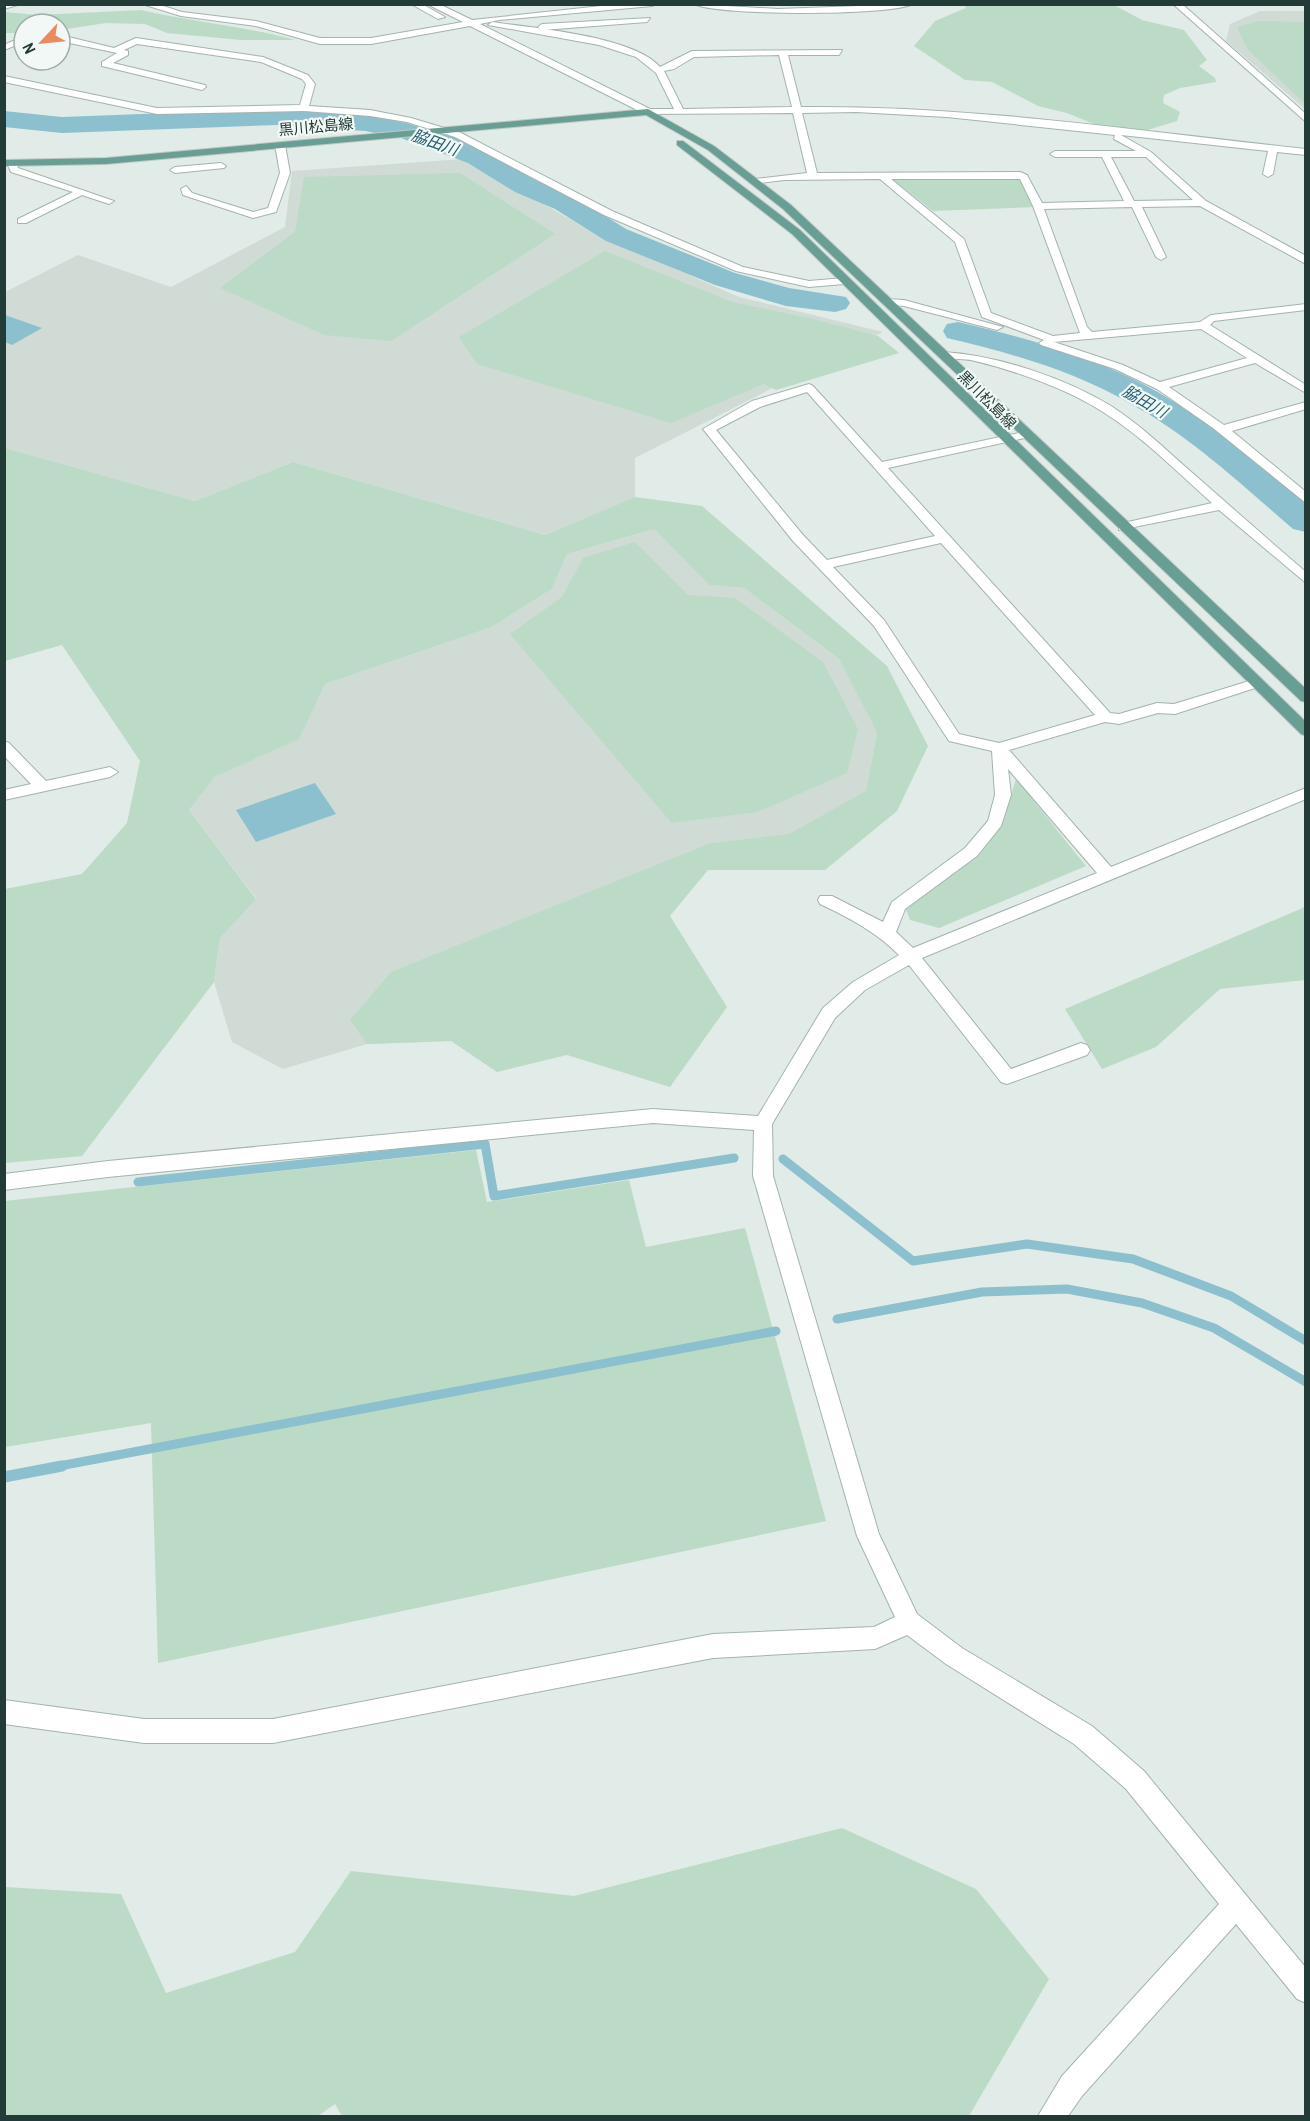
<svg xmlns="http://www.w3.org/2000/svg" width="1310" height="2121" font-family="'Archivo Narrow','Noto Sans JP',sans-serif">
<style>
.built{fill:#d0dbd6}
.green{fill:#bbdbc6}
.water{fill:#8cc0ce}
.lines{fill:none;stroke-linecap:round;stroke-linejoin:round}
.stream-far1{stroke:#8cc0ce;stroke-width:9}
.stream{stroke:#8cc0ce;stroke-width:11}
.river{fill:#8cc0ce;fill-rule:evenodd}
.minor-casing{stroke:#a4b3ae;stroke-width:2}
.major-casing{stroke:#c1c8c7;stroke-width:2}
.minor{fill:#fff;fill-rule:evenodd}
.major{fill:#689e93;fill-rule:evenodd}
.labels{text-anchor:middle;stroke-width:4.5;stroke-linejoin:round;paint-order:stroke}
.far-street-label{font-size:15px;fill:#223b36;stroke:#f2f8f5}
.far-water-label{font-size:16px;font-style:italic;fill:#206174;stroke:#f2f8f5}
</style>
<rect width="100%" height="100%" fill="#e1ebe7"/>
<g class="built">
<path d="M 1260,11 L 1305,11 L 1305,109 L 1226,41 L 1230,24 Z"/>
<path d="M 464,159 L 600,236 L 739,297 L 883,332 L 635,458 L 635,497 L 545,535 L 293,462 L 195,501 L 5,448 L 5,292 L 78,255 L 171,287 L 285,227 L 292,171 Z"/>
<path d="M 654,529 L 709,585 L 744,588 L 839,659 L 877,733 L 866,792 L 789,835 L 711,843 L 451,1041 L 367,1044 L 283,1069 L 232,1042 L 214,982 L 220,938 L 256,898 L 189,810 L 215,777 L 298,739 L 325,684 L 492,627 L 552,589 L 567,554 Z"/>
</g>
<g class="green">
<path d="M 964,5 L 1114,5 L 1142,20 L 1184,30 L 1207,60 L 1199,66 L 1215,78 L 1216,82 L 1180,88 L 1164,95 L 1163,103 L 1180,112 L 1177,121 L 1147,130 L 1099,126 L 1067,113 L 1038,106 L 992,82 L 965,80 L 914,46 L 935,21 L 966,8 Z"/>
<path d="M 141,10 C 193,22 244,26 295,40 L 241,40 L 167,33 L 145,24 L 106,23 L 60,30 L 60,24 L 24,24 L 24,33 L 5,33 L 5,12 L 37,15 Z"/>
<path d="M 1259,21 L 1305,22 L 1305,104 L 1248,50 L 1237,27 Z"/>
<path d="M 460,173 L 555,234 L 391,341 L 324,335 L 220,288 L 295,232 L 304,177 Z"/>
<path d="M 1019,177 L 1034,207 L 933,211 L 891,178 Z"/>
<path d="M 605,251 L 732,302 L 809,318 L 878,336 L 899,353 L 776,390 L 764,384 L 671,423 L 477,364 L 459,337 Z"/>
<path d="M 5,448 L 195,501 L 293,462 L 545,535 L 635,497 L 702,506 L 887,666 L 928,746 L 897,811 L 825,870 L 708,870 L 670,916 L 727,1007 L 670,1087 L 567,1055 L 497,1072 L 451,1041 L 367,1044 L 350,1020 L 391,972 L 711,843 L 789,834 L 866,791 L 877,733 L 839,659 L 744,588 L 709,585 L 654,529 L 567,554 L 552,589 L 492,627 L 325,684 L 299,739 L 215,777 L 189,810 L 256,899 L 220,938 L 214,982 L 82,1156 L 5,1163 L 5,889 L 82,874 L 127,823 L 140,761 L 62,645 L 5,661 Z"/>
<path d="M 635,542 L 688,595 L 735,598 L 823,662 L 858,729 L 847,773 L 758,812 L 672,823 L 510,634 L 562,597 L 583,558 Z"/>
<path d="M 1016,779 L 1086,866 L 939,928 L 910,920 L 906,909 L 979,855 L 1003,822 Z"/>
<path d="M 1305,907 L 1305,980 L 1220,989 L 1156,1047 L 1102,1069 L 1065,1009 Z"/>
<path d="M 476,1150 L 487,1202 L 629,1180 L 646,1247 L 745,1228 L 826,1521 L 158,1663 L 151,1423 L 5,1447 L 5,1201 Z"/>
<path d="M 842,1828 L 976,1889 L 1049,1979 L 969,2116 L 342,2116 L 335,2104 L 318,2116 L 5,2116 L 5,1887 L 121,1894 L 166,1993 L 295,1952 L 351,1871 L 574,1896 Z"/>
</g>
<g class="water">
<path d="M 5,315 L 42,328 L 12,345 L 5,342 Z"/>
<path d="M 315,783 L 336,814 L 256,842 L 236,810 Z"/>
</g>
<g class="lines">
<g class="stream-far1">
<path d="M 783,1159 L 913,1261 L 1027,1244 L 1133,1259 L 1231,1296 L 1306,1341"/>
<path d="M 138,1182 L 485,1144 L 494,1196 L 734,1158"/>
<path d="M 837,1319 L 982,1292 L 1067,1289 L 1142,1303 L 1214,1328 L 1306,1382"/>
<path d="M 54,1467 L 776,1331"/>
</g>
<path class="stream" d="M 4,1477 L 62,1466"/>
<g class="river">
<path d="M 277,109 L 365,115 L 406,123 L 454,137 L 486,151 L 535,180 L 575,197 L 626,229 L 735,273 L 789,288 L 846,297 L 850,303 L 846,309 L 835,312 L 786,306 L 715,285 L 606,241 L 555,209 L 515,192 L 468,163 L 401,138 L 365,131 L 277,125 L 62,133 L 4,127 L 4,111 L 62,117 Z"/>
<path d="M 958,322 C 1026,338 1094,356 1156,391 C 1210,422 1257,463 1306,503 L 1306,532 L 1293,529 C 1241,484 1191,437 1131,404 C 1074,371 1011,353 947,338 L 943,331 L 947,324 Z"/>
</g>
<g class="minor-casing">
<g id="minor">
<path d="M 4,4 L 21,4 L 4,9 Z"/>
<path d="M 142,4 L 157,4 L 182,12 L 256,21 L 320,38 L 371,38 L 463,22 L 427,4 L 439,4 L 472,20 L 620,4 L 656,4 L 652,6 L 499,20 L 480,24 L 650,109 L 674,109 L 656,73 L 636,57 L 599,45 L 488,25 L 492,22 C 533,28 634,36 660,67 L 692,51 L 842,50 L 839,55 L 788,55 L 801,107 C 969,105 1138,131 1306,149 L 1306,155 L 1277,152 L 1273,174 L 1268,177 L 1263,174 L 1268,151 L 1121,135 L 1151,152 L 1206,201 L 1306,256 L 1306,264 L 1200,206 L 1142,207 L 1166,257 L 1161,260 L 1156,257 L 1132,207 L 1044,209 L 1087,327 L 1092,332 L 1200,322 L 1211,315 L 1306,304 L 1306,310 L 1214,321 L 1210,325 L 1306,385 L 1306,393 L 1255,363 L 1169,387 L 1224,425 L 1306,402 L 1306,409 L 1232,431 L 1306,492 L 1306,503 L 1213,428 L 1157,389 L 1115,369 L 1041,345 L 1039,343 L 1044,340 L 982,317 L 955,242 L 880,179 L 784,180 L 753,184 L 751,182 L 756,179 L 807,173 L 793,113 L 645,114 L 470,26 L 371,44 L 320,44 L 256,26 L 181,16 ZM 779,55 L 792,107 L 683,109 L 664,71 L 674,69 L 694,57 ZM 856,112 L 947,117 L 1115,135 L 1114,139 L 1136,151 L 1055,151 L 1050,154 L 1055,157 L 1102,157 L 1124,201 L 1042,203 L 1027,175 L 1020,172 L 817,173 L 802,113 ZM 1111,157 L 1146,157 L 1193,200 L 1134,201 ZM 891,179 L 1020,179 L 1033,206 L 1080,333 L 1053,336 L 991,313 L 964,239 ZM 1201,329 L 1247,358 L 1160,382 L 1123,365 L 1054,342 Z"/>
<path d="M 411,4 L 422,4 L 445,17 L 438,19 Z"/>
<path d="M 694,4 L 778,9 L 913,4 C 890,16 717,16 694,4 Z"/>
<path d="M 1173,4 L 1182,4 L 1306,114 L 1306,122 Z"/>
<path d="M 650,18 L 647,22 L 542,30 L 538,27 L 542,24 Z"/>
<path d="M 60,35 L 114,48 L 136,38 L 263,57 L 308,75 L 315,84 L 309,106 L 370,110 L 411,118 L 461,133 L 612,211 L 743,267 L 809,281 L 844,278 L 849,281 L 844,284 L 809,287 L 736,271 L 604,215 L 455,137 L 407,122 L 370,116 L 304,111 L 157,114 L 4,82 L 4,76 L 157,108 L 300,105 L 306,84 L 302,79 L 261,62 L 137,44 L 124,50 L 128,51 L 128,55 L 113,63 L 205,85 L 206,87 L 202,90 L 102,66 L 102,62 L 117,53 L 60,41 Z"/>
<path d="M 24,36 L 24,42 L 4,50 L 4,45 Z"/>
<path d="M 280,142 L 285,145 L 290,173 L 276,212 L 253,218 L 183,195 L 181,189 L 186,186 L 192,193 L 253,212 L 268,208 L 280,173 L 275,145 Z"/>
<path d="M 12,160 L 15,161 L 18,168 L 114,201 L 109,204 L 82,195 L 26,223 L 18,223 L 18,219 L 73,192 L 11,172 L 7,163 Z"/>
<path d="M 221,163 L 226,166 L 224,168 L 175,173 L 170,170 L 175,167 Z"/>
<path d="M 887,299 L 904,300 L 1003,327 L 997,330 L 904,306 L 883,304 L 882,302 Z"/>
<path d="M 943,352 C 997,355 1065,378 1111,406 C 1139,424 1164,448 1189,470 C 1228,504 1266,538 1306,572 L 1306,583 L 1219,510 L 1119,530 L 1119,524 L 1212,503 C 1177,472 1143,437 1103,412 C 1068,389 1016,371 975,361 C 964,358 951,360 939,357 L 937,355 Z"/>
<path d="M 809,384 L 813,386 L 882,462 L 1029,431 L 1029,437 L 888,468 L 1110,713 L 1119,714 L 1157,703 L 1174,704 L 1256,679 L 1263,683 L 1261,686 L 1175,714 L 1158,713 L 1119,724 L 1105,722 L 1009,750 L 1111,867 L 1306,788 L 1306,799 L 922,958 L 1011,1069 L 1081,1043 L 1087,1045 L 1090,1050 L 1087,1055 L 1007,1084 L 1001,1082 L 909,965 L 865,990 L 835,1018 L 772,1124 L 773,1176 L 879,1534 L 917,1614 L 962,1648 L 1092,1726 L 1144,1771 L 1306,1968 L 1306,2003 L 1297,1999 L 1236,1924 L 1082,2096 L 1068,2116 L 1038,2116 L 1062,2076 L 1219,1904 L 1126,1789 L 1074,1744 L 946,1664 L 907,1635 L 875,1649 L 713,1658 L 273,1743 L 144,1743 L 4,1724 L 4,1700 L 144,1719 L 273,1719 L 713,1634 L 874,1627 L 895,1617 L 857,1536 L 753,1176 L 754,1130 L 653,1123 L 108,1177 L 4,1190 L 4,1174 L 108,1161 L 653,1109 L 758,1116 L 823,1008 L 853,982 L 899,955 C 876,932 850,918 820,904 L 818,900 L 820,896 L 832,896 L 883,922 L 892,902 L 965,848 L 988,821 L 995,795 L 992,751 L 949,741 L 874,626 L 793,541 L 703,429 L 752,401 ZM 807,392 L 935,536 L 827,560 L 803,535 L 716,430 L 760,407 ZM 941,543 L 1095,715 L 999,743 L 959,734 L 884,620 L 833,567 ZM 1008,769 L 1097,873 L 913,948 L 896,932 L 905,909 L 977,856 L 1001,826 L 1011,795 Z"/>
<path d="M 4,741 L 9,743 L 46,781 L 110,767 L 118,772 L 110,777 L 4,800 L 4,790 L 31,784 L 4,756 Z"/>
</g>
</g>
<g class="major-casing">
<g id="major">
<path d="M 648,109 L 714,146 L 791,205 L 1306,689 L 1306,702 L 1301,701 L 783,209 L 708,150 L 646,115 L 106,164 L 4,166 L 4,160 L 106,158 Z"/>
<path d="M 677,141 L 683,141 L 800,230 L 1306,722 L 1306,736 L 1301,734 L 792,234 L 677,145 Z"/>
</g>
</g>
<use href="#minor" class="minor"/>
<use href="#major" class="major"/>
</g>
<g class="labels">
<g class="far-street-label">
<text transform="translate(316 127) rotate(-5)" y="5">黒川松島線</text>
<text transform="translate(987 400) rotate(45)" y="5">黒川松島線</text>
</g>
<g class="far-water-label">
<text transform="translate(435 142) rotate(20)" y="6">脇田川</text>
<text transform="translate(1145 401) rotate(30)" y="6">脇田川</text>
</g>
</g>
<rect width="1310" height="2121" fill="none" stroke="#223b36" stroke-width="12"/>
<g transform="translate(42 42) rotate(244)"><circle r="28" fill="#f2f8f5" stroke="#9faca9" stroke-width="1.5"/>
<path d="M0-4.5L10 22L0 15L-10 22Z" fill="#eb895f"/>
<text y="-9" font-size="16" font-weight="bold" text-anchor="middle" fill="#223b36">N</text>
</g>
</svg>
